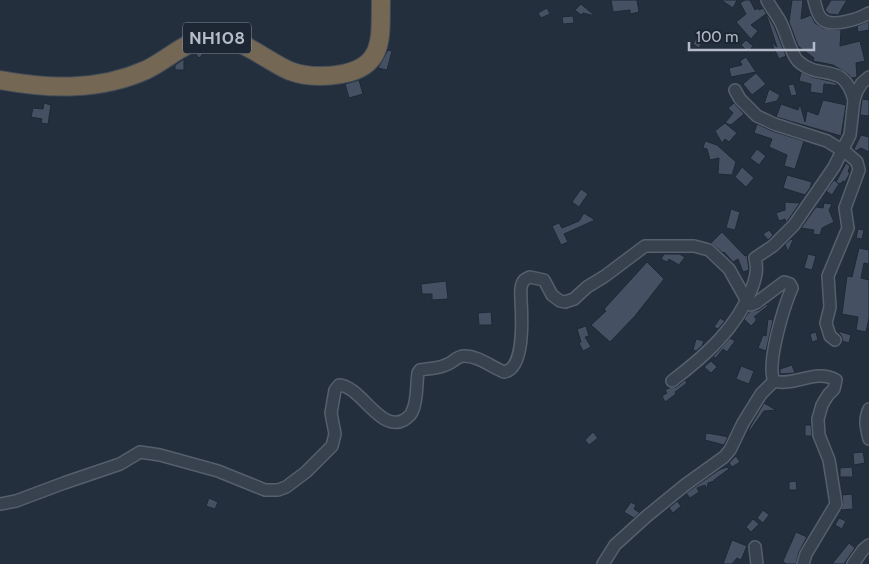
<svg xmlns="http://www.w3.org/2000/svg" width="869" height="564" font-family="Cabin,sans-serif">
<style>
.building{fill:#455162;stroke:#1f2835}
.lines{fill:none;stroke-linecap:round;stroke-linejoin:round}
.minor-casing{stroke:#565f6c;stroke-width:14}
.highway-casing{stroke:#434c59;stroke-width:20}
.minor{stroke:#38414e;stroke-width:11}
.highway{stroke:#746855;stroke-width:18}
.labels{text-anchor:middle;stroke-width:4;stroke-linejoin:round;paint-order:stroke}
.shield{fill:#1d2633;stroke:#878f9c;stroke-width:1}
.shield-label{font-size:18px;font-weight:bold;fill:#b4bcc9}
</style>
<rect width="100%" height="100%" fill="#242f3e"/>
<g class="building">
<path d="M 611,0 L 637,0 L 639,12 L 630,14 L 630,10 L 613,12 Z"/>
<path d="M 721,0 L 737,0 L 733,8 Z"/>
<path d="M 745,0 L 750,0 L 755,10 L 758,8 L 759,10 L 763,8 L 774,26 L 786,56 L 779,59 L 771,42 L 777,47 L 766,14 L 751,25 L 758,31 L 751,39 L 736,22 L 746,14 L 740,3 Z"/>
<path d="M 792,0 L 803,0 L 801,19 L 811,15 L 815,23 L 823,28 L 841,30 L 840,46 L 860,41 L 865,61 L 856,63 L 857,77 L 852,78 L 848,74 L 833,65 L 813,61 L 814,58 L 798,46 L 789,22 Z"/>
<path d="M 831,0 L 847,0 L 838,15 L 829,14 L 825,10 Z"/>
<path d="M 581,4 L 595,16 L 583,13 L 581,15 L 575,10 Z"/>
<path d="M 547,8 L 550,14 L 541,18 L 538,13 Z"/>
<path d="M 573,16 L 574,23 L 563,24 L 562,17 Z"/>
<path d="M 869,21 L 869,30 L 858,32 L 857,26 Z"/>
<path d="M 700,32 L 706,35 L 699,48 L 693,44 Z"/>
<path d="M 746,40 L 753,46 L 748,52 L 741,45 Z"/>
<path d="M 209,48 L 199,58 L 195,53 L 202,50 Z"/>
<path d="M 388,50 L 392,51 L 387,70 L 378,68 Z"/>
<path d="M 746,57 L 756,72 L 731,77 L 729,68 L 742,65 L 740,61 Z"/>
<path d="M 184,59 L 184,70 L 175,70 L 175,65 Z"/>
<path d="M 801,72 L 812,77 L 834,82 L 839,86 L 824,84 L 823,94 L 810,92 L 811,84 L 799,81 Z"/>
<path d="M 756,73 L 766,84 L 752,95 L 743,84 Z"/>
<path d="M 359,80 L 363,94 L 349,98 L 345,84 Z"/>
<path d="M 794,84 L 797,95 L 791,96 L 788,85 Z"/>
<path d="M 769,89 L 780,95 L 777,101 L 764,104 Z"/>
<path d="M 862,99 L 869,100 L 869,116 L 860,115 Z"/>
<path d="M 823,100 L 846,105 L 841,136 L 776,117 L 781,104 L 798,110 L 800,104 L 805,122 L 807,111 L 818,115 Z"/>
<path d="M 44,103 L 51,105 L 48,124 L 41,123 L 42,119 L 31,117 L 33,108 L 43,109 Z"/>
<path d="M 734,103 L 744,114 L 731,125 L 725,123 L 733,113 L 728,108 Z"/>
<path d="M 725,123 L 737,133 L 729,142 L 725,139 L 722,143 L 715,131 Z"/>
<path d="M 757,124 L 772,131 L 804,141 L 795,169 L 784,166 L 787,155 L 769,147 L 772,139 L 754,133 Z"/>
<path d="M 861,135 L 869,137 L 869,152 L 861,148 L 856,151 L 854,149 Z"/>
<path d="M 705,141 L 717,145 L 736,162 L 732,175 L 718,174 L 719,158 L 710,160 L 707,149 L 703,148 Z"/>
<path d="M 757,149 L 766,156 L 759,165 L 750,158 Z"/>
<path d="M 846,163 L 850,166 L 848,172 L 850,173 L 845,182 L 843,181 L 840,184 L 836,182 Z"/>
<path d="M 742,167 L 754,178 L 746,187 L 735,177 Z"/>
<path d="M 787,175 L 812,182 L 810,188 L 805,195 L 783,188 Z"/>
<path d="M 834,180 L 839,184 L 832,195 L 826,191 Z"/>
<path d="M 581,189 L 588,194 L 579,207 L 572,202 Z"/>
<path d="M 785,202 L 800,203 L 786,223 L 785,219 L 779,221 L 776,213 L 785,210 Z"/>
<path d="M 824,203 L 832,204 L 829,210 L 834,222 L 822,228 L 820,235 L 813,234 L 814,230 L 801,228 L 816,207 L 823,208 Z"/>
<path d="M 731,209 L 740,212 L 735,230 L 726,228 Z"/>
<path d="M 584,213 L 595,220 L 564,234 L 568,242 L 561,245 L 552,226 L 559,223 L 562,228 L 579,221 Z"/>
<path d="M 858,229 L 864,230 L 862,239 L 856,238 Z"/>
<path d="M 769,230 L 773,235 L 768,240 L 763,234 Z"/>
<path d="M 722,232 L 745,256 L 747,255 L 749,270 L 743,272 L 738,259 L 733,262 L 724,252 L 723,253 L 711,243 Z"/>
<path d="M 791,239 L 793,240 L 788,252 L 785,244 Z"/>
<path d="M 859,248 L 869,250 L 869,264 L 864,263 L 861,278 L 869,280 L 869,318 L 866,332 L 856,330 L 858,317 L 842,314 L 847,276 L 852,277 Z"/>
<path d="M 664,254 L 679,254 L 685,257 L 679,265 L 669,259 L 667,262 L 661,259 Z"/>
<path d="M 808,254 L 816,256 L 812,270 L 804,268 Z"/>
<path d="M 647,262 L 664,279 L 635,316 L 610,342 L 591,325 L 606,311 L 604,309 Z"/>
<path d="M 446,281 L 448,299 L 432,300 L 432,294 L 422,294 L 421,284 Z"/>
<path d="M 767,304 L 768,306 L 754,317 L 756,317 L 756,321 L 751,326 L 744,319 L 749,312 L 759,310 Z"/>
<path d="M 491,312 L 492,325 L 479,325 L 478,313 Z"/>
<path d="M 720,318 L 725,321 L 718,329 L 714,327 Z"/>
<path d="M 768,319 L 773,320 L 766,351 L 758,348 L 763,335 L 766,336 Z"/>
<path d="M 586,326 L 589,336 L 585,337 L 591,347 L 583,351 L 579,343 L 581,342 L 577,329 Z"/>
<path d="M 838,331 L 851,335 L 849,343 L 842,341 L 842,337 Z"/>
<path d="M 816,332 L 818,340 L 812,342 L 810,334 Z"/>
<path d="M 730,338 L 735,341 L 727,352 L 723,349 L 716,358 L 713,357 Z"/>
<path d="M 696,339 L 704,341 L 702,346 L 696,351 L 693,350 Z"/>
<path d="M 711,361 L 717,367 L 711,373 L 704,367 Z"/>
<path d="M 792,365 L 795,373 L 780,374 L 780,369 Z"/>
<path d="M 741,366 L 754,371 L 749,384 L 736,379 Z"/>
<path d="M 685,380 L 687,383 L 675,392 L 676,394 L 665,402 L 662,396 L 667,393 L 665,390 L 669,388 L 676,387 Z"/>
<path d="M 764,403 L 776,410 L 764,411 L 747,435 L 750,427 Z"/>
<path d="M 805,425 L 811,425 L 812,436 L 805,436 Z"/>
<path d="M 593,432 L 598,438 L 589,445 L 585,440 Z"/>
<path d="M 706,433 L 719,435 L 728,437 L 724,445 L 705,440 Z"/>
<path d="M 863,452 L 865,463 L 854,465 L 853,453 Z"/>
<path d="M 736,456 L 740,462 L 732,467 L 729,463 Z"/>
<path d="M 727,467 L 729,469 L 714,480 L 714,481 L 708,483 L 707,489 L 705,485 L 697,488 L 699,492 L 690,498 L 686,493 L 719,470 Z"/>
<path d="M 852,467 L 853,477 L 840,477 L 840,468 Z"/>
<path d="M 796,481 L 797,490 L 789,490 L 789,482 Z"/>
<path d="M 852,494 L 853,509 L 841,510 L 843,503 L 842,495 Z"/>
<path d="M 209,498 L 218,502 L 215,509 L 206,506 Z"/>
<path d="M 677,501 L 681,506 L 673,513 L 669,508 Z"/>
<path d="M 631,502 L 636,505 L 634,509 L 640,513 L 634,518 L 624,512 Z"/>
<path d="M 763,510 L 769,515 L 763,523 L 757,518 Z"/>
<path d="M 839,518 L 846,521 L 842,529 L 835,525 Z"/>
<path d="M 753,519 L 759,524 L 751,532 L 746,527 Z"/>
<path d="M 796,532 L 807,537 L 799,552 L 796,564 L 786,564 L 783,561 Z"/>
<path d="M 732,540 L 747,546 L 741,560 L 737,558 L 732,564 L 723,564 Z"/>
<path d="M 849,543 L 855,548 L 846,561 L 844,564 L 832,564 Z"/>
</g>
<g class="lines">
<g class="minor-casing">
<g id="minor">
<path d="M 767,0 C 771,8 777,15 781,23 C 786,33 791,54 798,61 C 821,82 843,60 854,100"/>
<path d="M 814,0 C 816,6 817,15 822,19 C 831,28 859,19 869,13"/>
<path d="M 735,90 L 740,99 L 757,116 L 774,124 L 827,141 L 848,154 L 857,162 L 859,170 L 845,208 L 848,228 L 828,276 L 830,307 L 826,323 L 830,336 L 835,340"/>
<path d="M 672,381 C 705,356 737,328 752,288 C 756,277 758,269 755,258 L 773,246 L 794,225 L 834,167 L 850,135 L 854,100 L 857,91 L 862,83 L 869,77"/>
<path d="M 869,409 C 864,420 866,427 869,439"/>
<path d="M 0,504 L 16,501 L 64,483 L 120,464 L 140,452 L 160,455 L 218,471 L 265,490 L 278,490 L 286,487 L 306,472 L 332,446 L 335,434 L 331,413 L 335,390 L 339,385 C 361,386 380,433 404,420 C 407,418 411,415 412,412 C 418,400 416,385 418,373 L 420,370 C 431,368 440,369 450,363 C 455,360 458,356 464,356 C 479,356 491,367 504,372 C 525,369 522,317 521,300 C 521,295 520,289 522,284 C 523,280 527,278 530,277 L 544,280 L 552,295 L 560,301 L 565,302 L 574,299 L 587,287 L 605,276 L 645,246 L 694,246 L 709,250 L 729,269 L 747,301 L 751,305 L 756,303 L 784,282 L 790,284 L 792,288 C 784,306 766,364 774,381 C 794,387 816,368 836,380 L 834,389 L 828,395 L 822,405 L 818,419 L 819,435 L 829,460 L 836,504 L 806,554 L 803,564"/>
<path d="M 755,547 L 757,564"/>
<path d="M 603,564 L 615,545 L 647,516 L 685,485 L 724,457 L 730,450 L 743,423 L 761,394 L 774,381"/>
<path d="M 853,564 L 863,550 L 869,545"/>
</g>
</g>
<g class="highway-casing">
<path id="highway" d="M 0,80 C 50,89 99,91 146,70 C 165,61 185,42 206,38 C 236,32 264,60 290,71 C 306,77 325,77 342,74 C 386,66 380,35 381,0"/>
</g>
<use href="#minor" class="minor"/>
<use href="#highway" class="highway"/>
</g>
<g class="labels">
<rect class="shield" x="183" y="22.5" width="68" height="31" rx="4"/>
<g class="shield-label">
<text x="217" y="44">NH108</text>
</g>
</g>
<path d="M689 42v8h125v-8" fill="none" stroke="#b4bcc9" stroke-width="2.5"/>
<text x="696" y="42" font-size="15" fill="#b4bcc9" stroke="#1d2633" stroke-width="4" paint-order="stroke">100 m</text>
</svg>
